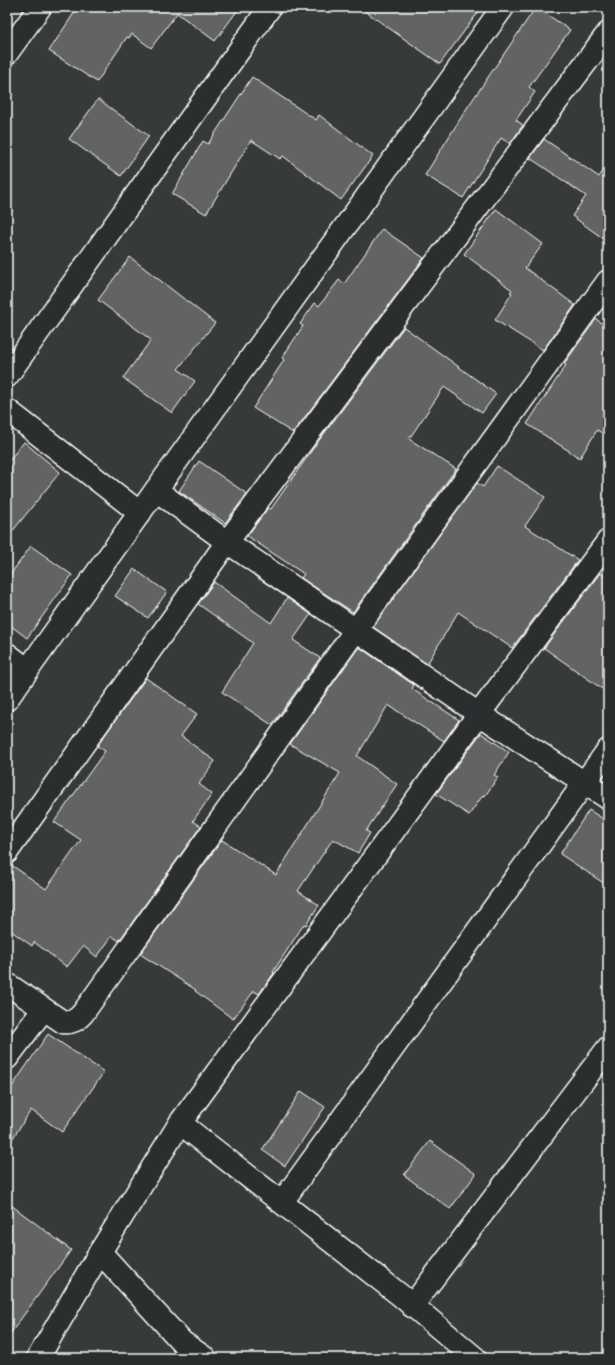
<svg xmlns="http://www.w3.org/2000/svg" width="615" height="1365" font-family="'Architects Daughter',sans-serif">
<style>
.building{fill:#636465;stroke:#fff}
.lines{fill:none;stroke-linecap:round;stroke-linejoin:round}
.minor-casing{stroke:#fff;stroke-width:25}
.minor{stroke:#2a2d2e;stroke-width:22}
</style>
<rect width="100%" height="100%" fill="#373a3b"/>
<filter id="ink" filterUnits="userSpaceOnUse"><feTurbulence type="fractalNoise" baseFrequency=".025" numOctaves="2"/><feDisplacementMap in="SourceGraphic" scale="8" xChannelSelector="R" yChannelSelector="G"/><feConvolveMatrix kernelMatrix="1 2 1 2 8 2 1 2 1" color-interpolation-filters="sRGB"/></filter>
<g filter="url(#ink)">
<g class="building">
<path d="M 78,7 L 240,7 L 215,41 L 177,13 L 151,48 L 132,34 L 129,38 L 127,37 L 97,82 L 49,51 Z"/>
<path d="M 359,7 L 482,7 L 440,64 Z"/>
<path d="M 536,7 L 570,30 L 529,87 L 535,92 L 516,120 L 523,125 L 510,144 L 501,138 L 463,198 L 425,175 L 467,108 Z"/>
<path d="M 252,77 L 316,120 L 319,115 L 373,156 L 341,200 L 283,156 L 280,159 L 251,140 L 206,214 L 172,194 L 203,141 L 208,144 Z"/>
<path d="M 98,99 L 149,136 L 121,176 L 69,139 Z"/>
<path d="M 544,139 L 599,177 L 608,164 L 608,242 L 572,216 L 586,196 L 530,158 Z"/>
<path d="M 496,209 L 543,244 L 525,268 L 575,305 L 543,350 L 495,320 L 512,293 L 510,292 L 512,290 L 464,254 Z"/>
<path d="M 382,229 L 424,258 L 293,433 L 253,408 L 284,360 L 282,358 L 303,326 L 300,324 L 315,303 L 319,306 L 339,280 L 344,284 Z"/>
<path d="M 130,257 L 215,323 L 178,369 L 195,381 L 172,413 L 123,378 L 151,340 L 98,300 Z"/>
<path d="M 596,319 L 608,328 L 608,437 L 597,430 L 580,458 L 527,424 L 566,365 L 564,364 Z"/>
<path d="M 404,327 L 496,394 L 482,413 L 444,387 L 409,439 L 456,469 L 353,612 L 301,578 L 304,574 L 247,536 L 268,508 L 271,509 L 314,447 Z"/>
<path d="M 24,442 L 60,472 L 7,538 L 7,463 Z"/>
<path d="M 199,461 L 247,494 L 225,523 L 179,491 Z"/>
<path d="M 497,466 L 545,497 L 525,526 L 578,560 L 512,648 L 458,612 L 427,664 L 373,627 L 477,483 L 483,487 Z"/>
<path d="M 31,546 L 72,575 L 27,638 L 7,623 L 7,579 Z"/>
<path d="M 134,569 L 167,592 L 148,618 L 115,596 Z"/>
<path d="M 600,573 L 608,578 L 608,693 L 544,648 Z"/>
<path d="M 214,582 L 271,623 L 287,598 L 311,614 L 293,640 L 320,658 L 272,725 L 222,692 L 253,643 L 198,604 Z"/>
<path d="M 359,647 L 414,685 L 412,689 L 459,720 L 444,741 L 388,705 L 357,756 L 397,784 L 366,831 L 370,833 L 358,853 L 333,839 L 298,891 L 319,905 L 306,925 L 304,924 L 273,972 L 274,973 L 259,994 L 254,991 L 233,1019 L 195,991 L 196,990 L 140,954 L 222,840 L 276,875 L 340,773 L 290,744 Z"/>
<path d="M 146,678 L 197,714 L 181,736 L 215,761 L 199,784 L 212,794 L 193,821 L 201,826 L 119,941 L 112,936 L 97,957 L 83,946 L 67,967 L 34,942 L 32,946 L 7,928 L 7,864 L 10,864 L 46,889 L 81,840 L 54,822 L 105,751 L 97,746 Z"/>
<path d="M 481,733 L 509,752 L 494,775 L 498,777 L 485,796 L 483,795 L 469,815 L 436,794 Z"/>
<path d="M 589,810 L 608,822 L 608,886 L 560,854 Z"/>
<path d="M 48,1034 L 104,1072 L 62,1132 L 31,1110 L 7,1147 L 7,1094 Z"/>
<path d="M 301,1091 L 325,1107 L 285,1166 L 262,1150 Z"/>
<path d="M 430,1141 L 476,1174 L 450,1209 L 404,1175 Z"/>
<path d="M 7,1202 L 71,1250 L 7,1338 Z"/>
</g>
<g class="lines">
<g class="minor-casing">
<g id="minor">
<path d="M 608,33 L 227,542 L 479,714 L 608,798"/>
<path d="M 7,53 L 40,7"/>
<path d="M 7,376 L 270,7"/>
<path d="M 7,410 L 140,513"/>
<path d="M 7,654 L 28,670"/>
<path d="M 7,699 L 156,490"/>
<path d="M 7,852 L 227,542 L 156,490 L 503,7"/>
<path d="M 7,984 L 63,1022 C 72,1023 77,1020 83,1013 L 355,631 L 608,281"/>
<path d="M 7,1058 L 43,1010"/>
<path d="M 180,1123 L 400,1295 L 475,1358"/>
<path d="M 282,1202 L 608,750"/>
<path d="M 100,1252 L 182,1342 L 205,1358"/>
<path d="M 412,1306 L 608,1048"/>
<path d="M 38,1358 L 100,1252 L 180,1123 L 479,714 L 608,541"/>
</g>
</g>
<use href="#minor" class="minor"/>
</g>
</g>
<rect width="615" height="1365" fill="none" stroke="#2a2d2e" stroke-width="24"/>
<rect x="12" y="12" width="591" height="1341" fill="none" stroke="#fff" stroke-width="1.5" filter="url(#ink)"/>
</svg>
